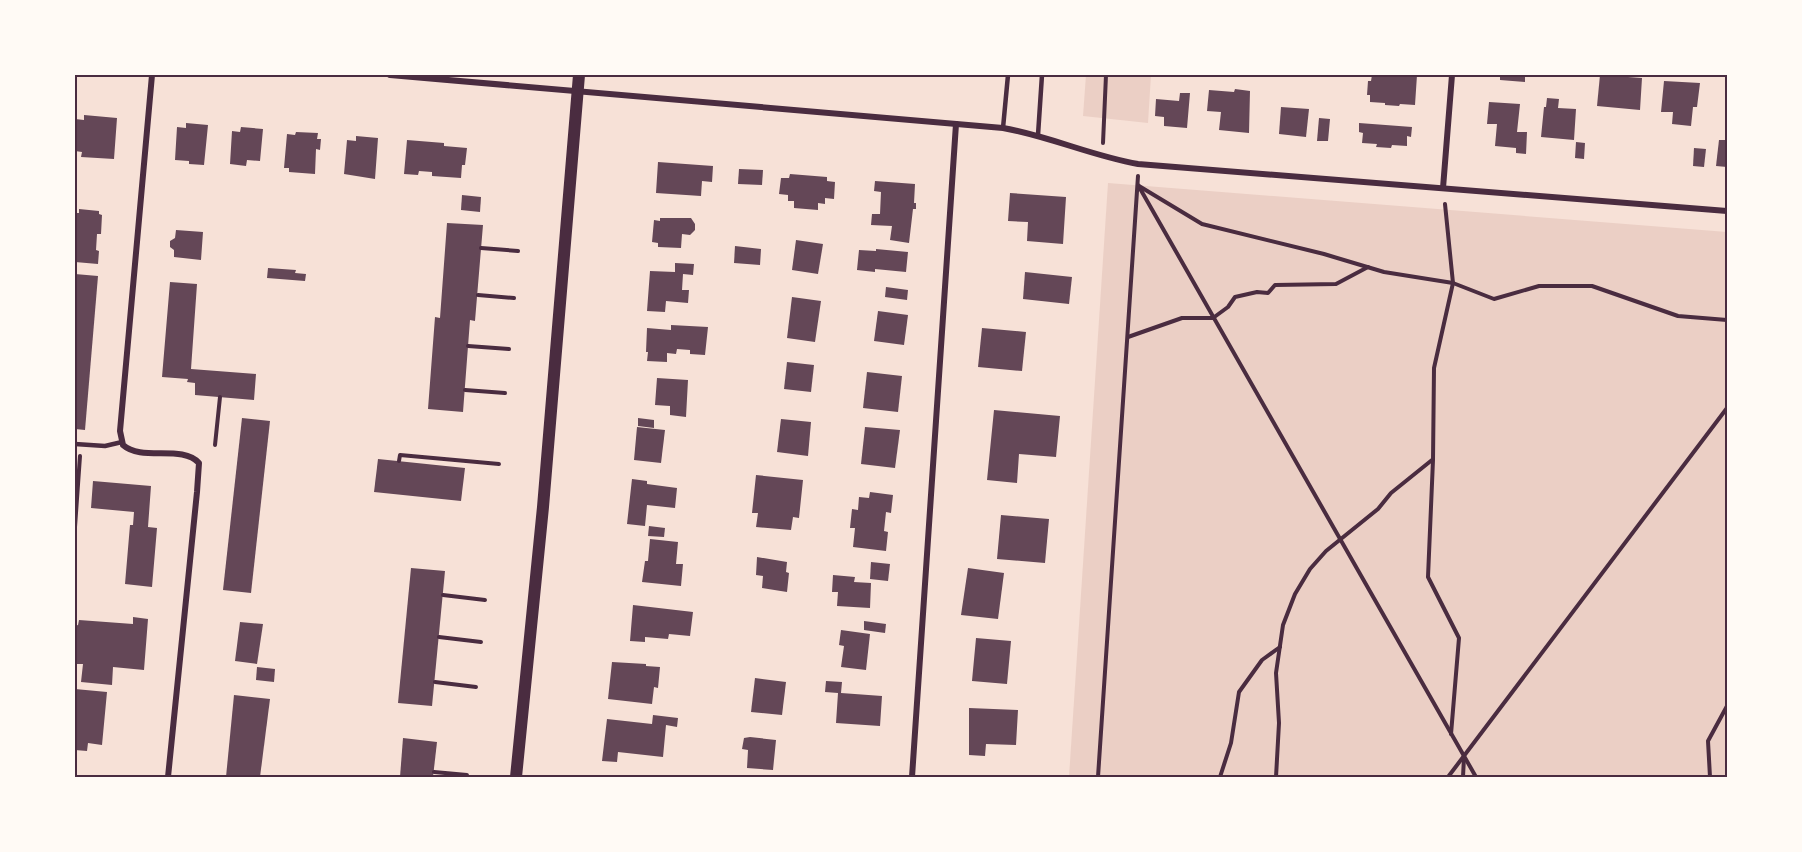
<svg xmlns="http://www.w3.org/2000/svg" width="1802" height="852" font-family="Rubik,sans-serif">
<style>
.green{fill:#ebcfc5}
.building{fill:#644757}
.lines{fill:none;stroke-linecap:round;stroke-linejoin:round}
.path{stroke:#4a2c40;stroke-width:4}
.service{stroke:#4a2c40;stroke-width:4.5}
.minor{stroke:#4a2c40;stroke-width:6}
.secondary{stroke:#4a2c40;stroke-width:12}
.neatline{fill:none;stroke:#4a2c40;stroke-width:2}
</style>
<rect width="100%" height="100%" fill="#f7e1d7"/>
<g class="green">
<path d="M 1086,75 L 1151,75 L 1148,123 L 1083,116 Z"/>
<path d="M 1108,183 L 1727,232 L 1727,777 L 1069,777 Z"/>
</g>
<g class="building">
<path d="M 1372,75 L 1417,75 L 1415,105 L 1400,104 L 1399,106 L 1385,105 L 1385,103 L 1370,102 L 1370,95 L 1367,95 L 1368,81 L 1371,81 Z"/>
<path d="M 1500,75 L 1525,75 L 1525,82 L 1500,80 Z"/>
<path d="M 1600,75 L 1642,78 L 1640,110 L 1597,106 Z"/>
<path d="M 1664,81 L 1700,83 L 1697,107 L 1693,107 L 1691,126 L 1672,124 L 1673,112 L 1661,112 Z"/>
<path d="M 1235,89 L 1250,91 L 1249,133 L 1219,130 L 1221,112 L 1207,111 L 1209,90 L 1234,92 Z"/>
<path d="M 1180,93 L 1190,93 L 1187,128 L 1164,126 L 1164,117 L 1155,116 L 1156,99 L 1179,101 Z"/>
<path d="M 1547,98 L 1559,99 L 1558,108 L 1576,109 L 1574,140 L 1541,137 L 1544,107 L 1546,107 Z"/>
<path d="M 1489,102 L 1520,104 L 1517,132 L 1527,132 L 1526,154 L 1516,153 L 1516,148 L 1495,146 L 1497,124 L 1487,124 Z"/>
<path d="M 1281,107 L 1309,109 L 1306,137 L 1279,134 Z"/>
<path d="M 84,115 L 117,118 L 114,159 L 81,157 L 82,152 L 75,151 L 75,119 L 84,120 Z"/>
<path d="M 1319,118 L 1330,119 L 1328,141 L 1317,141 Z"/>
<path d="M 186,123 L 208,125 L 204,165 L 189,164 L 189,161 L 175,160 L 177,127 L 186,128 Z"/>
<path d="M 1359,123 L 1412,127 L 1411,137 L 1407,136 L 1407,146 L 1392,145 L 1391,148 L 1376,147 L 1377,144 L 1362,143 L 1363,133 L 1359,132 Z"/>
<path d="M 241,127 L 263,129 L 260,161 L 247,160 L 246,166 L 230,164 L 232,131 L 240,132 Z"/>
<path d="M 296,132 L 318,133 L 317,139 L 321,139 L 320,150 L 316,149 L 315,174 L 289,172 L 289,168 L 284,168 L 287,134 L 295,135 Z"/>
<path d="M 356,136 L 378,138 L 375,179 L 344,174 L 347,140 L 356,141 Z"/>
<path d="M 407,140 L 444,143 L 444,146 L 467,148 L 465,165 L 462,165 L 461,178 L 432,176 L 432,172 L 419,171 L 418,175 L 404,174 Z"/>
<path d="M 1719,140 L 1727,140 L 1727,167 L 1716,166 Z"/>
<path d="M 1576,142 L 1585,143 L 1584,159 L 1575,158 Z"/>
<path d="M 1694,148 L 1706,149 L 1704,167 L 1693,166 Z"/>
<path d="M 658,162 L 713,166 L 712,182 L 702,181 L 701,196 L 656,193 Z"/>
<path d="M 739,169 L 763,170 L 762,185 L 738,184 Z"/>
<path d="M 790,174 L 827,177 L 827,181 L 835,182 L 834,199 L 825,198 L 825,204 L 818,203 L 818,210 L 794,208 L 794,201 L 788,201 L 788,195 L 779,194 L 781,178 L 789,178 Z"/>
<path d="M 875,181 L 915,184 L 914,203 L 916,203 L 916,209 L 913,209 L 909,243 L 890,240 L 892,226 L 871,225 L 872,214 L 880,214 L 881,192 L 874,191 Z"/>
<path d="M 1010,193 L 1066,197 L 1063,244 L 1027,241 L 1028,222 L 1008,221 Z"/>
<path d="M 462,195 L 481,197 L 480,212 L 461,210 Z"/>
<path d="M 79,209 L 99,211 L 99,214 L 102,215 L 101,234 L 97,234 L 96,250 L 99,251 L 98,264 L 75,262 L 75,213 L 79,213 Z"/>
<path d="M 660,218 L 691,218 L 695,224 L 695,230 L 690,235 L 682,234 L 681,248 L 658,247 L 658,243 L 652,242 L 654,220 L 660,221 Z"/>
<path d="M 447,223 L 483,225 L 475,321 L 470,320 L 463,412 L 428,409 L 435,317 L 440,318 Z"/>
<path d="M 176,230 L 203,232 L 201,260 L 174,257 L 174,250 L 170,247 L 170,241 L 175,238 Z"/>
<path d="M 796,240 L 823,244 L 818,274 L 792,270 Z"/>
<path d="M 735,246 L 761,249 L 760,265 L 734,263 Z"/>
<path d="M 876,249 L 908,252 L 906,272 L 875,269 L 875,272 L 857,270 L 859,250 L 876,251 Z"/>
<path d="M 675,263 L 694,264 L 693,275 L 683,274 L 682,290 L 689,290 L 688,303 L 666,301 L 665,312 L 647,311 L 650,271 L 675,272 Z"/>
<path d="M 268,268 L 296,270 L 295,273 L 306,274 L 305,281 L 267,278 Z"/>
<path d="M 1025,272 L 1072,277 L 1069,304 L 1023,299 Z"/>
<path d="M 75,274 L 98,276 L 85,430 L 75,429 Z"/>
<path d="M 170,282 L 197,284 L 191,369 L 256,374 L 254,400 L 195,395 L 195,383 L 187,382 L 188,379 L 162,377 Z"/>
<path d="M 886,287 L 908,290 L 907,300 L 885,297 Z"/>
<path d="M 792,297 L 821,301 L 815,342 L 787,338 Z"/>
<path d="M 878,311 L 908,315 L 904,345 L 874,341 Z"/>
<path d="M 671,325 L 708,327 L 705,355 L 690,354 L 690,350 L 677,349 L 676,354 L 667,353 L 667,362 L 647,361 L 648,352 L 646,352 L 647,328 L 671,330 Z"/>
<path d="M 982,328 L 1026,332 L 1022,371 L 978,367 Z"/>
<path d="M 787,362 L 814,365 L 811,392 L 784,389 Z"/>
<path d="M 867,372 L 902,376 L 898,412 L 863,408 Z"/>
<path d="M 657,378 L 688,380 L 686,417 L 670,415 L 670,406 L 655,405 Z"/>
<path d="M 994,410 L 1060,416 L 1056,457 L 1019,454 L 1017,483 L 987,480 Z"/>
<path d="M 242,418 L 270,421 L 251,593 L 223,590 Z"/>
<path d="M 638,418 L 654,420 L 654,428 L 638,426 Z"/>
<path d="M 781,419 L 811,422 L 808,456 L 777,452 Z"/>
<path d="M 637,427 L 665,430 L 661,463 L 634,460 Z"/>
<path d="M 865,427 L 900,430 L 895,468 L 861,464 Z"/>
<path d="M 378,459 L 465,468 L 461,501 L 374,492 Z"/>
<path d="M 756,475 L 803,480 L 799,518 L 793,517 L 791,530 L 756,527 L 758,513 L 752,513 Z"/>
<path d="M 632,479 L 647,481 L 647,484 L 677,488 L 675,508 L 647,505 L 645,526 L 627,524 Z"/>
<path d="M 93,481 L 151,486 L 148,527 L 157,528 L 152,587 L 125,584 L 130,525 L 133,525 L 134,512 L 91,508 Z"/>
<path d="M 870,492 L 893,495 L 891,513 L 886,512 L 884,531 L 888,532 L 886,551 L 853,547 L 855,528 L 850,528 L 852,509 L 858,510 L 859,497 L 869,498 Z"/>
<path d="M 1001,515 L 1049,519 L 1045,563 L 997,559 Z"/>
<path d="M 649,526 L 665,528 L 664,537 L 648,536 Z"/>
<path d="M 650,539 L 678,542 L 676,564 L 683,564 L 681,586 L 642,582 L 645,561 L 648,561 Z"/>
<path d="M 757,557 L 787,562 L 786,572 L 789,573 L 787,592 L 762,588 L 763,576 L 756,575 Z"/>
<path d="M 871,562 L 890,564 L 888,581 L 870,579 Z"/>
<path d="M 411,568 L 445,571 L 432,706 L 398,703 Z"/>
<path d="M 968,568 L 1004,573 L 998,619 L 961,615 Z"/>
<path d="M 833,575 L 855,577 L 854,582 L 871,583 L 870,608 L 837,606 L 838,592 L 832,592 Z"/>
<path d="M 633,605 L 693,612 L 690,636 L 669,634 L 668,639 L 645,637 L 645,642 L 630,641 Z"/>
<path d="M 133,617 L 148,619 L 144,670 L 113,667 L 112,685 L 81,682 L 83,664 L 75,664 L 75,626 L 78,625 L 79,620 L 133,624 Z"/>
<path d="M 864,621 L 886,624 L 885,633 L 864,630 Z"/>
<path d="M 240,622 L 263,624 L 257,664 L 235,661 Z"/>
<path d="M 841,630 L 870,634 L 866,670 L 841,667 L 844,646 L 839,645 Z"/>
<path d="M 976,638 L 1011,641 L 1007,684 L 972,681 Z"/>
<path d="M 612,662 L 646,664 L 646,666 L 660,667 L 658,688 L 654,687 L 652,704 L 608,699 Z"/>
<path d="M 257,667 L 275,669 L 274,682 L 256,680 Z"/>
<path d="M 755,678 L 786,682 L 782,715 L 751,712 Z"/>
<path d="M 826,681 L 842,682 L 841,693 L 882,696 L 880,726 L 836,723 L 838,693 L 825,692 Z"/>
<path d="M 75,689 L 107,692 L 102,745 L 88,743 L 87,751 L 75,750 Z"/>
<path d="M 234,695 L 270,699 L 260,777 L 226,777 Z"/>
<path d="M 969,708 L 1018,710 L 1016,745 L 986,744 L 985,756 L 969,755 Z"/>
<path d="M 653,715 L 678,718 L 677,727 L 666,725 L 663,757 L 618,752 L 617,762 L 602,761 L 607,719 L 652,724 Z"/>
<path d="M 750,737 L 776,740 L 773,770 L 747,768 L 748,750 L 742,749 L 744,738 Z"/>
<path d="M 403,738 L 437,742 L 433,777 L 400,777 Z"/>
</g>
<g class="lines">
<g class="path">
<path d="M 1103,143 L 1106,75"/>
<path d="M 1138,185 L 1476,777"/>
<path d="M 1139,186 L 1202,224 L 1324,254 L 1384,272 L 1453,283 L 1494,299 L 1539,286 L 1592,286 L 1678,316 L 1727,320"/>
<path d="M 1445,204 L 1453,283 L 1434,368 L 1433,460 L 1428,577 L 1459,638 L 1451,734"/>
<path d="M 481,248 L 518,251"/>
<path d="M 478,295 L 514,298"/>
<path d="M 1128,337 L 1182,318 L 1213,318 L 1228,307 L 1235,297 L 1257,292 L 1268,293 L 1275,285 L 1336,284 L 1368,267"/>
<path d="M 468,346 L 509,349"/>
<path d="M 465,390 L 505,393"/>
<path d="M 215,445 L 220,397"/>
<path d="M 399,461 L 400,455 L 499,464"/>
<path d="M 75,527 L 80,456"/>
<path d="M 443,595 L 485,600"/>
<path d="M 439,637 L 481,642"/>
<path d="M 435,682 L 476,687"/>
<path d="M 434,772 L 467,775"/>
<path d="M 1098,777 L 1138,176"/>
<path d="M 1220,777 L 1231,743 L 1239,692 L 1262,660 L 1280,647"/>
<path d="M 1276,777 L 1279,723 L 1276,673 L 1283,625 L 1295,594 L 1310,569 L 1326,551 L 1378,509 L 1391,493 L 1432,460"/>
<path d="M 1448,777 L 1727,408"/>
<path d="M 1463,777 L 1464,757"/>
<path d="M 1710,777 L 1708,741 L 1727,706"/>
</g>
<g class="service">
<path d="M 1003,128 L 1008,75"/>
<path d="M 1038,135 L 1042,75"/>
<path d="M 75,444 L 105,446 L 122,442"/>
</g>
<g class="minor">
<path d="M 152,75 L 120,431 L 123,445 C 142,462 182,444 199,463 L 197,492 L 168,777"/>
<path d="M 390,75 L 1003,128 C 1049,136 1092,156 1138,164 L 1727,211"/>
<path d="M 1443,188 L 1452,75"/>
<path d="M 912,777 L 956,124"/>
</g>
<path class="secondary" d="M 516,777 L 543,507 L 579,75"/>
</g>
<rect width="1802" height="852" fill="none" stroke="#fffaf5" stroke-width="153"/>
<rect x="76" y="76" width="1650" height="700" class="neatline"/>
</svg>
